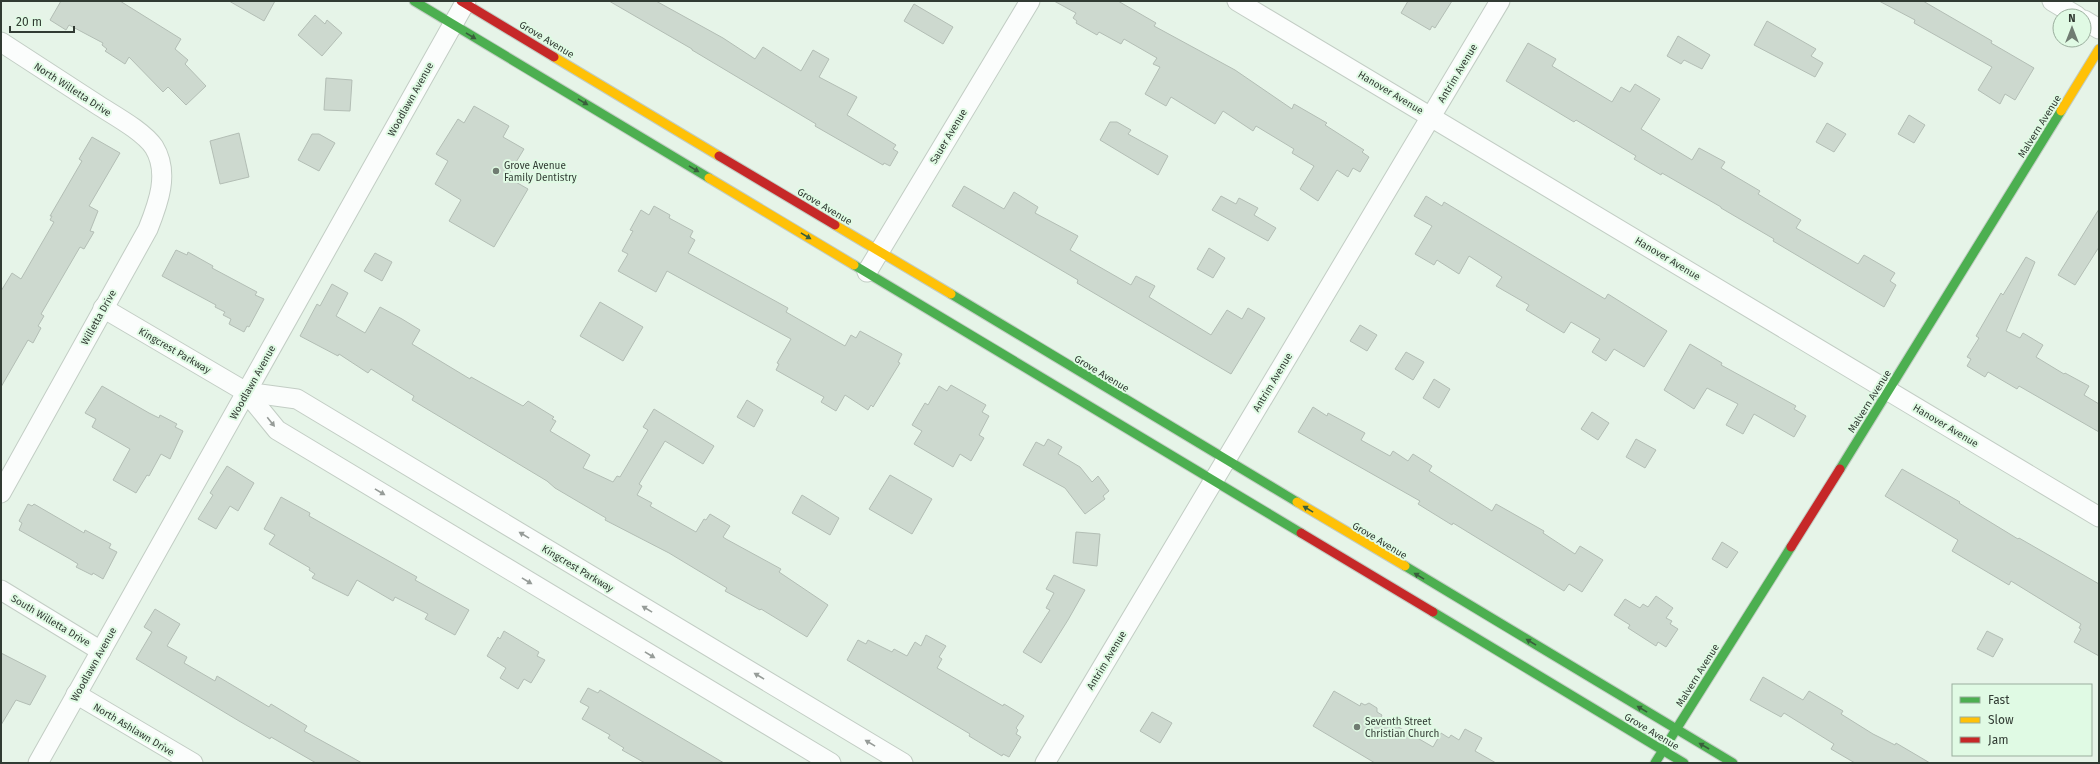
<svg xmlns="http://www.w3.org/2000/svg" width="2100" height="764" font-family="'Fira Sans',sans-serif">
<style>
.building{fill:#cdd9cf;stroke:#b3beb5}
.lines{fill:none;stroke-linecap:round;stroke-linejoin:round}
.street-casing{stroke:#c2cdc4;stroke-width:21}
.fast-casing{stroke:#c2cdc4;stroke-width:11}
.slow-casing{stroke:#c2cdc4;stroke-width:11}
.jam-casing{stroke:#c2cdc4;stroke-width:11}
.street{stroke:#fbfdfc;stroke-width:19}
.fast{stroke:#4caf50;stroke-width:9}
.slow{stroke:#ffc107;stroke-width:9}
.jam{stroke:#c62828;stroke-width:9}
.oneway{fill:#395e3c}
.oneway2{fill:#969c98}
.poi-dot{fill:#707c72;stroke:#e0fae4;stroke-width:1.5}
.labels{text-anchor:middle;stroke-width:4;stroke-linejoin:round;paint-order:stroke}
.street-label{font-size:10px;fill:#313b33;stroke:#e0fae4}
.poi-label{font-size:10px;fill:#313b33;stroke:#e0fae4;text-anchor:start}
</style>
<rect width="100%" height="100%" fill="#e6f4e8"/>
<g class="building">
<path d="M 61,1 L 120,1 L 181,39 L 175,49 L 188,60 L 185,64 L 206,86 L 186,105 L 168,87 L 163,92 L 129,57 L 125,64 L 105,51 L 107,49 L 102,45 L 103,43 L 69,25 L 66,30 L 50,20 Z"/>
<path d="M 229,1 L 275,1 L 264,21 Z"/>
<path d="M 609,1 L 656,1 L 723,38 L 755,59 L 763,47 L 801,71 L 813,50 L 829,59 L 819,77 L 857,97 L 847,115 L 896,145 L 893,149 L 898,152 L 890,166 L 884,163 L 883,165 L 815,126 L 816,124 L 692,50 L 692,49 Z"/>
<path d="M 1054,1 L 1118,1 L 1156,23 L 1154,26 L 1235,70 L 1292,109 L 1294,104 L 1327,123 L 1325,125 L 1364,150 L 1362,152 L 1369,157 L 1360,172 L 1353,168 L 1348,177 L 1337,170 L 1318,201 L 1300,189 L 1314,166 L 1292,153 L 1294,149 L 1256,126 L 1253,131 L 1223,111 L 1215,124 L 1171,97 L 1166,106 L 1145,94 L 1160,67 L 1153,64 L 1157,58 L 1124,39 L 1121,44 L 1099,32 L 1097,35 L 1076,23 L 1077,21 L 1073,18 L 1076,13 Z"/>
<path d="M 1408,1 L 1452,1 L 1435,28 L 1432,26 L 1430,30 L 1401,13 Z"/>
<path d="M 1879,1 L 1923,1 L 1992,41 L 1991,43 L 2034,68 L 2015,100 L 2005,94 L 2000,104 L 1978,90 L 1992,67 L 1914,23 L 1915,20 Z"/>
<path d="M 914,4 L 953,27 L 943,44 L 904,21 Z"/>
<path d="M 315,15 L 325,24 L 327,20 L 342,33 L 322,56 L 298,35 Z"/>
<path d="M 1767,21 L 1816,49 L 1811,56 L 1823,63 L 1815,77 L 1754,45 Z"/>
<path d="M 1678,36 L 1710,55 L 1702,69 L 1684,60 L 1681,64 L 1667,56 Z"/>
<path d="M 1528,43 L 1556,59 L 1552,66 L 1612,102 L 1621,87 L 1630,92 L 1635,84 L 1660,99 L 1641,129 L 1692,160 L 1699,148 L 1725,162 L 1721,168 L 1760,191 L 1758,194 L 1801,220 L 1796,228 L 1858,264 L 1864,255 L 1895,273 L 1890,281 L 1896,285 L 1884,307 L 1773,241 L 1774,239 L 1721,208 L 1721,207 L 1662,173 L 1661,175 L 1634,159 L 1636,156 L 1576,120 L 1574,122 L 1506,81 Z"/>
<path d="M 326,78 L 352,80 L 350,111 L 324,110 Z"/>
<path d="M 474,106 L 509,126 L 503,137 L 524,149 L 507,177 L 528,189 L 494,247 L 449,221 L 461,200 L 435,184 L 448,161 L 436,154 L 458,119 L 464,123 Z"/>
<path d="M 1909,115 L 1925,125 L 1914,143 L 1898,134 Z"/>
<path d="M 1110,122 L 1117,122 L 1131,130 L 1128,134 L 1168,156 L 1158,175 L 1100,140 Z"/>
<path d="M 1827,123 L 1846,134 L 1834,152 L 1816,142 Z"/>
<path d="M 239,133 L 249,177 L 220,184 L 210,141 Z"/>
<path d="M 312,134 L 319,134 L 335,143 L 319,171 L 298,160 Z"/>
<path d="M 92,137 L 120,153 L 89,206 L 98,211 L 90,231 L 94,232 L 84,249 L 80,247 L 41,314 L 44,316 L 38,326 L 41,328 L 33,343 L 28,340 L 1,387 L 1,291 L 12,273 L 21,279 L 54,222 L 50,220 L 52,216 L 50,216 L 82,161 L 79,159 Z"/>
<path d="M 964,186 L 1004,209 L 1014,192 L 1038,207 L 1035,213 L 1078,236 L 1070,250 L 1131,285 L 1136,276 L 1155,286 L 1149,297 L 1211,335 L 1227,310 L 1242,319 L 1248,308 L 1265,318 L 1231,374 L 1077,283 L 1078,280 L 952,206 Z"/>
<path d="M 1221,196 L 1236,204 L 1239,198 L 1258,208 L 1254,215 L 1276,228 L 1268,241 L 1212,210 Z"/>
<path d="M 1426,196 L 1442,206 L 1444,202 L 1605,299 L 1608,294 L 1667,331 L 1644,367 L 1614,349 L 1606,361 L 1592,352 L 1600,339 L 1571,322 L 1564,333 L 1526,310 L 1529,305 L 1496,286 L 1502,277 L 1469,256 L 1459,274 L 1437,260 L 1434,265 L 1415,254 L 1432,226 L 1414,216 Z"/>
<path d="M 654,206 L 670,215 L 669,218 L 693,231 L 690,237 L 695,240 L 688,253 L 788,308 L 786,312 L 845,346 L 851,335 L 856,338 L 860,331 L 902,354 L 898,362 L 900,363 L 873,407 L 871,405 L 868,410 L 845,395 L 836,411 L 821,402 L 824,397 L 776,370 L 779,364 L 777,363 L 791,339 L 667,271 L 656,292 L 618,271 L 628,254 L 622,251 L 633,231 L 630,230 L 641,210 L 649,215 Z"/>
<path d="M 2099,209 L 2099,247 L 2075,285 L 2058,275 Z"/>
<path d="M 1209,248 L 1225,258 L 1213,278 L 1197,269 Z"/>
<path d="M 176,250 L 187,255 L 188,252 L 213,266 L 212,268 L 257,292 L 255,295 L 264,299 L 249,327 L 247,326 L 244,332 L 229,324 L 231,319 L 223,315 L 225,312 L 215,307 L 216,305 L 162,276 Z"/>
<path d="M 375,253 L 392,262 L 382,281 L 364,271 Z"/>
<path d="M 2026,257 L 2035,262 L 2006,331 L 2020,338 L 2023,333 L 2043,345 L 2036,357 L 2064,374 L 2065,373 L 2089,386 L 2084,395 L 2099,404 L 2099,432 L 2019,386 L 2017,389 L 1988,372 L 1985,377 L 1967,366 L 1971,359 L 1967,357 L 1979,338 L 1976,336 L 2001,293 L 2003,295 Z"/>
<path d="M 332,284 L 348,293 L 336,316 L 365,333 L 380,307 L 402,319 L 420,330 L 412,344 L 470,379 L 471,377 L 523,406 L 528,401 L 554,417 L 552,419 L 556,421 L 550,431 L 590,455 L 583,468 L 613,482 L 617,476 L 620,477 L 648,430 L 643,427 L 654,409 L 714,446 L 703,464 L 665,441 L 639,484 L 642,486 L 637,495 L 652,503 L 650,506 L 696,532 L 704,519 L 706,520 L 710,514 L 730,526 L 723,537 L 726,539 L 781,569 L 779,572 L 828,605 L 807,637 L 761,609 L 760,610 L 725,591 L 727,588 L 669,553 L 605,520 L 606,518 L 555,488 L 547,481 L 412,400 L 414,396 L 371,369 L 368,373 L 339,354 L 338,356 L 300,336 L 317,304 L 320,306 Z"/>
<path d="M 600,302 L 643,327 L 623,361 L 580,336 Z"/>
<path d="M 1360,325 L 1377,335 L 1367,351 L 1350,341 Z"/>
<path d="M 1690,344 L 1722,363 L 1721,365 L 1796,406 L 1794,409 L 1806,416 L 1794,437 L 1754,414 L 1743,434 L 1726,425 L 1738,404 L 1707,388 L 1694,409 L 1664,390 Z"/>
<path d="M 1406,352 L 1424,362 L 1413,380 L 1395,369 Z"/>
<path d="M 1434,379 L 1450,389 L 1439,408 L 1423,398 Z"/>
<path d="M 951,385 L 986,405 L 982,412 L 989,416 L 979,435 L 984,438 L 971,461 L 960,454 L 953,467 L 914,444 L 922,431 L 912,425 L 925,403 L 928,405 L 939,386 L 947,391 Z"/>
<path d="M 102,386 L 149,413 L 159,418 L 160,415 L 177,424 L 175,427 L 183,431 L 170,459 L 161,454 L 149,476 L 147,475 L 136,493 L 113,480 L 130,449 L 92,427 L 96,419 L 85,413 Z"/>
<path d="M 747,400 L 763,410 L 754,427 L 737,417 Z"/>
<path d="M 1313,407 L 1327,416 L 1328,413 L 1365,433 L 1361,440 L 1390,456 L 1393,451 L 1408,461 L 1413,454 L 1432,466 L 1429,471 L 1492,511 L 1496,504 L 1544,531 L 1543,533 L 1575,554 L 1580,546 L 1603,560 L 1582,592 L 1569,584 L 1564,591 L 1453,523 L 1452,525 L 1418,504 L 1420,501 L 1298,432 Z"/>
<path d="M 1592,412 L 1609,423 L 1598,440 L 1581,429 Z"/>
<path d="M 1048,439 L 1062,447 L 1058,454 L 1080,467 L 1092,482 L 1098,476 L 1109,491 L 1103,496 L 1105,499 L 1085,514 L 1065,488 L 1023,465 L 1036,442 L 1044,446 Z"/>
<path d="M 1636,439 L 1656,450 L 1645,468 L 1626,457 Z"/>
<path d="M 227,466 L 254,483 L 238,511 L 230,506 L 216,529 L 198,519 L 213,495 L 210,493 Z"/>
<path d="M 1902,469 L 1960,502 L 1959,503 L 2018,539 L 2019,538 L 2099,584 L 2099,656 L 2074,642 L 2081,629 L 2079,628 L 2081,624 L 2011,581 L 2009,585 L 1952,551 L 1958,540 L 1885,496 Z"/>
<path d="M 890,475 L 932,499 L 912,534 L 869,509 Z"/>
<path d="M 802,495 L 839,518 L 830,535 L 792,513 Z"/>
<path d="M 281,497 L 310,513 L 309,516 L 417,577 L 415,580 L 469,610 L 455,635 L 425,619 L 428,614 L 395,597 L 393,601 L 357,580 L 348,596 L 312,578 L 315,574 L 309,570 L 310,568 L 269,544 L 275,535 L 264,529 Z"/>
<path d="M 28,504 L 32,506 L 34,504 L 84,533 L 85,530 L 111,544 L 109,548 L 117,552 L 103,579 L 93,573 L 92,575 L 76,567 L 78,564 L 70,559 L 19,530 L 22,523 L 19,521 Z"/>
<path d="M 1076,532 L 1100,534 L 1097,566 L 1073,563 Z"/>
<path d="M 1722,542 L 1738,552 L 1727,568 L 1712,559 Z"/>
<path d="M 1054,575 L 1085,590 L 1068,620 L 1041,663 L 1023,652 L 1050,610 L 1046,608 L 1054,593 L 1046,589 Z"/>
<path d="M 1656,596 L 1673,608 L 1666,618 L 1672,621 L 1670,624 L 1678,629 L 1666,647 L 1658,642 L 1656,646 L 1628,628 L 1630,625 L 1614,615 L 1625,599 L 1640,608 L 1643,604 L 1648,607 Z"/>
<path d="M 155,609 L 180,624 L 167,646 L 187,657 L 184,663 L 215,681 L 217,676 L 269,707 L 271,704 L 307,726 L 304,731 L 362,763 L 316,763 L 271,737 L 270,739 L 239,721 L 136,659 L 152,632 L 144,627 Z"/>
<path d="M 504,631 L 539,652 L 537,656 L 545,660 L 531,683 L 524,679 L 518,689 L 500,678 L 506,668 L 487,656 L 498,637 L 500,639 Z"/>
<path d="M 1987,631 L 2003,639 L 1993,657 L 1977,649 Z"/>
<path d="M 926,635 L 946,646 L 939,657 L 942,659 L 937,668 L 1003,706 L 1004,704 L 1024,716 L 1016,728 L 1018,730 L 1016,734 L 1021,737 L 1009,757 L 1003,754 L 1002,756 L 969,736 L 970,734 L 847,660 L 858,640 L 866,644 L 868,640 L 892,652 L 894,649 L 907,656 L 915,642 L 921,646 Z"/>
<path d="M 1,653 L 46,676 L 30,705 L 16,700 L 1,725 Z"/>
<path d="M 1763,677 L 1803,700 L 1809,691 L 1843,711 L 1841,714 L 1873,734 L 1895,745 L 1896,743 L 1930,763 L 1855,763 L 1831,749 L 1834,744 L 1784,713 L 1781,717 L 1750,700 Z"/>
<path d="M 588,688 L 598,693 L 600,690 L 724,763 L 645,763 L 622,750 L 624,748 L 608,738 L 610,735 L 582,719 L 589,707 L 580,702 Z"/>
<path d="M 1334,691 L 1360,706 L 1361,703 L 1365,705 L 1369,703 L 1377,708 L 1377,712 L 1382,715 L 1381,717 L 1433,747 L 1441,733 L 1449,738 L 1451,735 L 1459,740 L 1465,729 L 1482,738 L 1475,751 L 1496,763 L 1375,763 L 1313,726 Z"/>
<path d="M 1152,712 L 1172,723 L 1160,743 L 1140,731 Z"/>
</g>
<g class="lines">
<g class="street-casing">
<g id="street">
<path d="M 1237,1 L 2099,517"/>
<path d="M 2052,1 L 2077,16"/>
<path d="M 2084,20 L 2099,29"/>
<path d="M 1,42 C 33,63 66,84 98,105 C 115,116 143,131 154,147 C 170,173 158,204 148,229 L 1,493"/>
<path d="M 867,272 L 1030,1"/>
<path d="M 103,308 L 246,392 L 277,430 L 831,763"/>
<path d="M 246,392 L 297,399 L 903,763"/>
<path d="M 1,590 L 101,651"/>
<path d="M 76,694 L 193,763"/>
<path d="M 38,763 L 466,1"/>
<path d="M 1045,763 L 1500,1"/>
</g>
</g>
<g class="fast-casing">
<g id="fast">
<path d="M 414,1 L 709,178"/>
<path d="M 854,265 L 1301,533"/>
<path d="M 951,294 L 1297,502"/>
<path d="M 1840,469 L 2061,111"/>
<path d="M 1405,566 L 1733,763"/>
<path d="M 1433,612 L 1684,763"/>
<path d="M 1655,763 L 1791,547"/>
</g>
</g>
<g class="slow-casing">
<g id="slow">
<path d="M 554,57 L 719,156"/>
<path d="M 2061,111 L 2099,49"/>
<path d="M 709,178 L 854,265"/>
<path d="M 835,225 L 951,294"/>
<path d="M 1297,502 L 1405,566"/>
</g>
</g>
<g class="jam-casing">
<g id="jam">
<path d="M 461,1 L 554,57"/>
<path d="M 719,156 L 835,225"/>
<path d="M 1301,533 L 1433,612"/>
<path d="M 1791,547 L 1840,469"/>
</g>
</g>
<use href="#street" class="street"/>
<use href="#fast" class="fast"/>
<use href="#slow" class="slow"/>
<use href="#jam" class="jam"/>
</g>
<defs><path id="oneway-solid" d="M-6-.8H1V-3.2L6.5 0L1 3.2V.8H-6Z"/></defs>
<g class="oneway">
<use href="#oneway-solid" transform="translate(471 36) rotate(31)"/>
<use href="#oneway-solid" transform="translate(583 102) rotate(31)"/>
<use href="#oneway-solid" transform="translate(694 169) rotate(31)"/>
<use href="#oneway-solid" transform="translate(806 236) rotate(31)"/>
<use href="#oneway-solid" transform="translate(1308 509) rotate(-149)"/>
<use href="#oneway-solid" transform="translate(1419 576) rotate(-149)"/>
<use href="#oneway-solid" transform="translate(1531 642) rotate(-149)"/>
<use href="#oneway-solid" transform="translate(1642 709) rotate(-149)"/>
<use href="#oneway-solid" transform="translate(1704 746) rotate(-150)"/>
</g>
<g class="oneway2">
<use href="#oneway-solid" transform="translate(271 422) rotate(51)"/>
<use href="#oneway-solid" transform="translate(380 492) rotate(31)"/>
<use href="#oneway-solid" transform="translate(524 535) rotate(-149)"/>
<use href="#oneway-solid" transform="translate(527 581) rotate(31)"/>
<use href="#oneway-solid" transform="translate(647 609) rotate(-149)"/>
<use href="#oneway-solid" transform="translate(650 655) rotate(31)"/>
<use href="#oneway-solid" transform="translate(759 676) rotate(-149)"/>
<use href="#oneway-solid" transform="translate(870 743) rotate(-149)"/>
</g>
<g class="poi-dot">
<circle cx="496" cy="171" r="4"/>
<circle cx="1357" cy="727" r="4"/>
</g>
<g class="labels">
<g class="street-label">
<text transform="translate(547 39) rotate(31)" y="4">Grove Avenue</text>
<text transform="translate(1457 73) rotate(-59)" y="4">Antrim Avenue</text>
<text transform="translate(73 89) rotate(33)" y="4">North Willetta Drive</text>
<text transform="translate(1391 92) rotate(31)" y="4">Hanover Avenue</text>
<text transform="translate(410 99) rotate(-61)" y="4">Woodlawn Avenue</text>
<text transform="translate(2039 126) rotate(-58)" y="4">Malvern Avenue</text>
<text transform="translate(948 136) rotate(-59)" y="4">Sauer Avenue</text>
<text transform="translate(825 206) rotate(31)" y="4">Grove Avenue</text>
<text transform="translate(1668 258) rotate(31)" y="4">Hanover Avenue</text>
<text transform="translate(98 317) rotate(-61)" y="4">Willetta Drive</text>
<text transform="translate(175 350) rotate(30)" y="4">Kingcrest Parkway</text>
<text transform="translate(1102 373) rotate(31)" y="4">Grove Avenue</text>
<text transform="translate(252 382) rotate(-61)" y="4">Woodlawn Avenue</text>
<text transform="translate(1272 382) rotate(-59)" y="4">Antrim Avenue</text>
<text transform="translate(1869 401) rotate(-58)" y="4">Malvern Avenue</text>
<text transform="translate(1946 425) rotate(31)" y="4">Hanover Avenue</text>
<text transform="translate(1380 540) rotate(31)" y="4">Grove Avenue</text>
<text transform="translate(578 568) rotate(31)" y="4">Kingcrest Parkway</text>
<text transform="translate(51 620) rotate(31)" y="4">South Willetta Drive</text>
<text transform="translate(1106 660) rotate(-59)" y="4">Antrim Avenue</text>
<text transform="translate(93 664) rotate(-61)" y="4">Woodlawn Avenue</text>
<text transform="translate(1697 675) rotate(-58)" y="4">Malvern Avenue</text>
<text transform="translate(134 729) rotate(31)" y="4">North Ashlawn Drive</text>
<text transform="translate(1652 731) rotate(31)" y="4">Grove Avenue</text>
</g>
<g class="poi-label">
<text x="504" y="169">Grove Avenue<tspan x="504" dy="12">Family Dentistry</tspan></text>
<text x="1365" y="725">Seventh Street<tspan x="1365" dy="12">Christian Church</tspan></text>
</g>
</g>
<rect width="2100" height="764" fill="none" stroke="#313b33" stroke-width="4"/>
<rect x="1952" y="684" width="140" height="72" fill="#e0fae4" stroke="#9aae9d"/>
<rect x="1960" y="697" width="20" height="6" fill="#4caf50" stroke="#9aae9d"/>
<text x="1988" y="704" font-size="12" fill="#313b33">Fast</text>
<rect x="1960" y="717" width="20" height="6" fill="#ffc107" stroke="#9aae9d"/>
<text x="1988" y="724" font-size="12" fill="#313b33">Slow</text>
<rect x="1960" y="737" width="20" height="6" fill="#c62828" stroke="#9aae9d"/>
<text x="1988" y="744" font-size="12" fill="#313b33">Jam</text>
<g transform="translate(2072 28)"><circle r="19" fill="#e0fae4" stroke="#9aae9d"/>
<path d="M0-3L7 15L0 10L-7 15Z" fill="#707c72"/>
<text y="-6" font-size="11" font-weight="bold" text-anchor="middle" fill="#313b33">N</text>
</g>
<path d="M10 26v6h64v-6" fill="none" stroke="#313b33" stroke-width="2"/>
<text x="16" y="26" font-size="12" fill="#313b33" stroke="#e0fae4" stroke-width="3" paint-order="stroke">20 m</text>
</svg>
